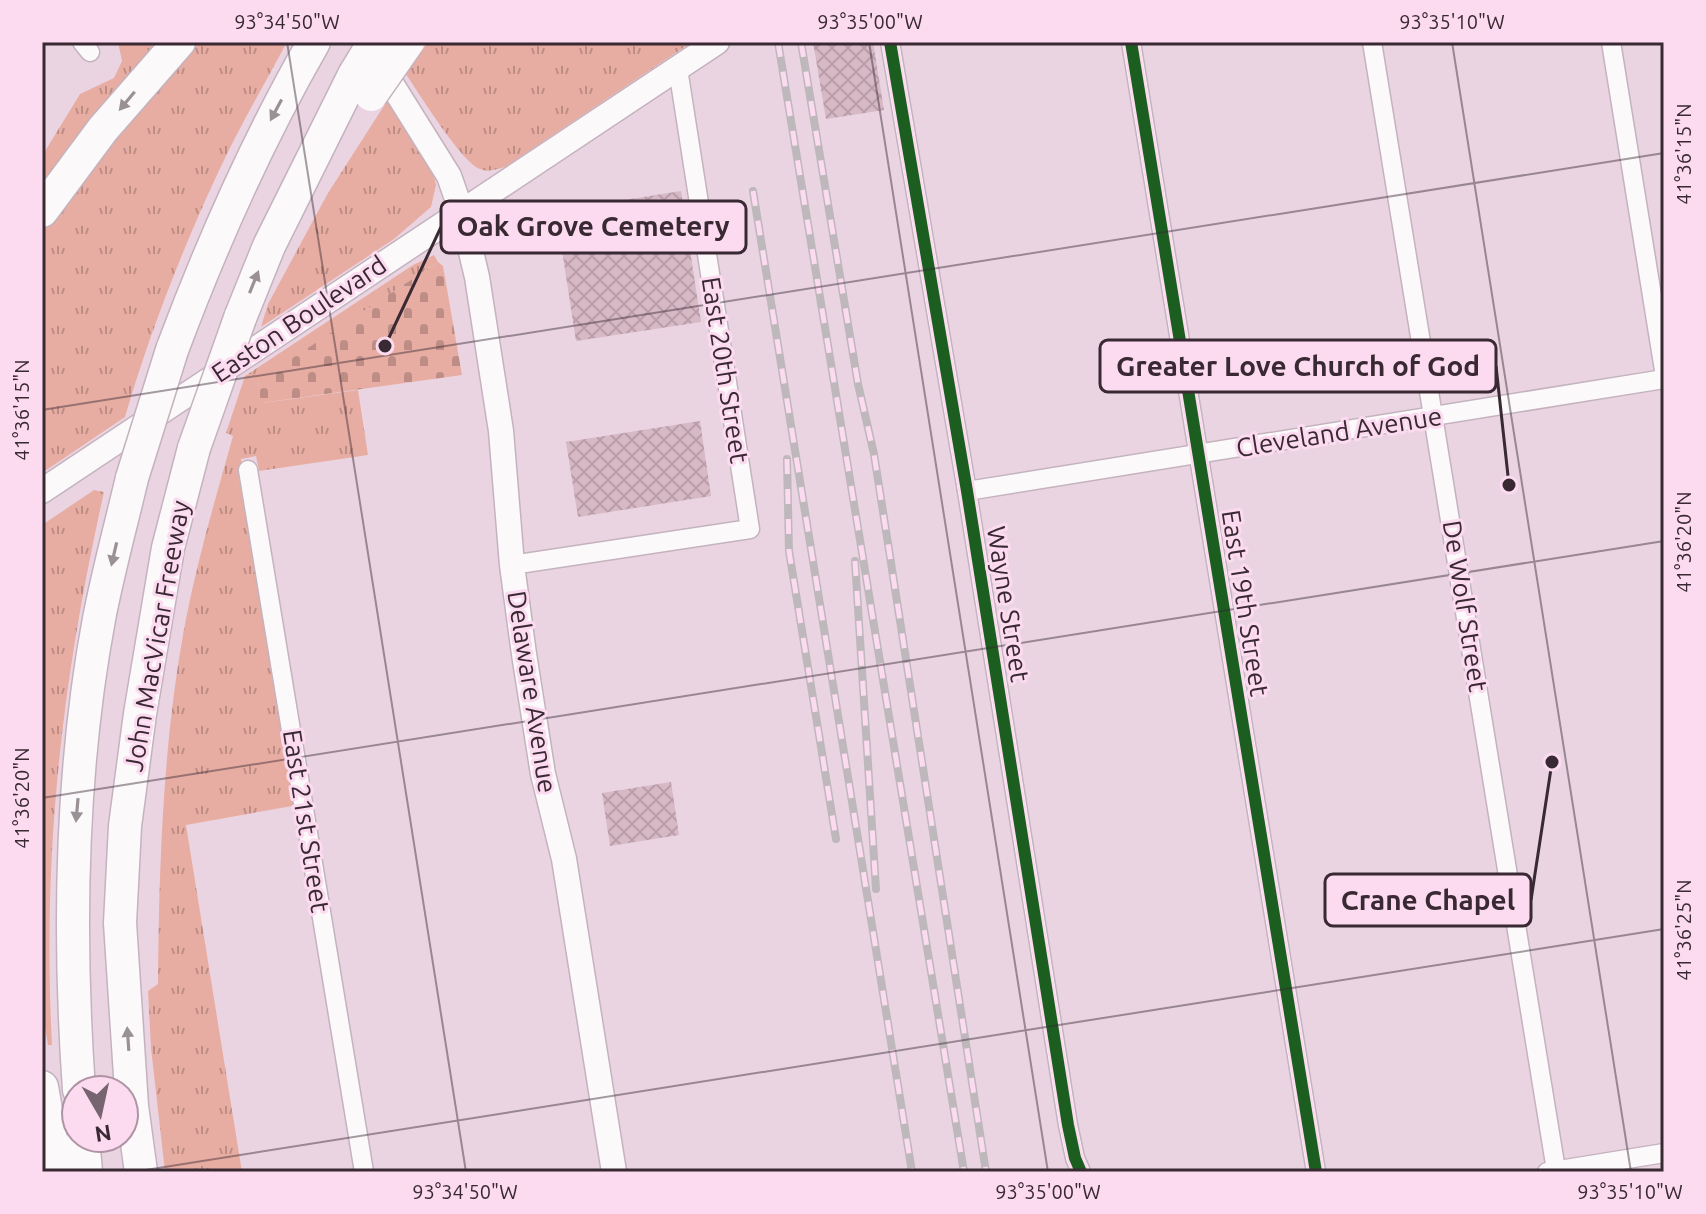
<svg xmlns="http://www.w3.org/2000/svg" width="1706" height="1214" font-family="Ubuntu,sans-serif">
<style>
.grass{fill:url(#grass-tufts)}
.cemetery{fill:url(#cemetery-stones)}
.building{fill:url(#building-cross-hatch)}
.lines{fill:none;stroke-linecap:round;stroke-linejoin:round}
.street-casing{stroke:#c4b3be;stroke-width:21}
.secondary-casing{stroke:#c4b3be;stroke-width:27}
.highway-casing{stroke:#c4b3be;stroke-width:35}
.street{stroke:#fcf9fb;stroke-width:18}
.secondary{stroke:#fcf9fb;stroke-width:24}
.highway{stroke:#fcf9fb;stroke-width:32}
.rail-casing{stroke:#beb8bc;stroke-width:8}
.rail{stroke:#fcdaef;stroke-width:5;stroke-dasharray:15;stroke-linecap:butt}
.highway-bridge-casing{stroke:#c4b3be;stroke-width:35;stroke-linecap:butt}
.highway-bridge{stroke:#fcf9fb;stroke-width:32}
.cycleway-casing{stroke:#fcdaef;stroke-width:17}
.cycleway{stroke:#1b5e20;stroke-width:12}
.oneway{fill:#9a9197}
.ticks{fill:none;stroke:#382933;stroke-width:2;stroke-opacity:0.45}
.labels{text-anchor:middle;stroke-width:6;stroke-linejoin:round;paint-order:stroke}
.street-label{font-size:26px;fill:#382933;stroke:#fcdaef}
.leader{fill:none;stroke:#382933;stroke-width:3}
.callout-dot{fill:#382933;stroke:#fcdaef;stroke-width:3}
.callout{fill:#fcdaef;stroke:#382933;stroke-width:3}
.callout-label{font-size:28px;text-anchor:middle;font-weight:bold;fill:#382933}
.neatline{fill:none;stroke:#382933;stroke-width:3}
.ticks-label{font-size:20px;text-anchor:middle;fill:#382933}
</style>
<defs>
<pattern id="grass-tufts" width="24" height="20" patternUnits="userSpaceOnUse" patternTransform="scale(2)"><rect width="24" height="20" fill="#e8ada2"/><path d="M3 7l-1-3M5 7V3M7 7l1-3M15 17l-1-3M17 17v-4M19 17l1-3" fill="none" stroke="#bd8d85"/></pattern>
<pattern id="cemetery-stones" width="16" height="16" patternUnits="userSpaceOnUse" patternTransform="scale(2)"><rect width="16" height="16" fill="#e8ada2"/><path d="M2 7V4a2 2 0 0 1 4 0v3zM10 15v-3a2 2 0 0 1 4 0v3z" fill="#bd8d85"/></pattern>
<pattern id="building-cross-hatch" width="8" height="8" patternUnits="userSpaceOnUse" patternTransform="scale(2)"><rect width="8" height="8" fill="#d7b8c5"/><path d="M0 0l8 8M0 8l8-8" fill="none" stroke="#b99eaa"/></pattern>
</defs>
<rect width="100%" height="100%" fill="#ead4e2"/>
<g class="grass">
<path d="M 118,42 L 162,42 L 42,190 L 42,156 L 80,94 L 114,78 L 122,61 Z"/>
<path d="M 193,42 L 287,42 C 263,87 237,131 216,177 C 180,255 149,335 125,417 L 42,473 L 42,229 L 59,203 Z"/>
<path d="M 428,42 L 692,42 L 505,167 C 497,169 488,173 480,169 C 461,162 419,93 405,73 Z"/>
<path d="M 389,98 L 432,168 L 436,185 L 431,207 L 394,239 L 261,327 L 268,304 L 328,193 Z"/>
<path d="M 434,255 L 438,262 L 258,382 L 262,403 L 358,390 L 368,455 L 259,471 L 256,456 L 241,459 L 298,805 L 186,825 L 242,1172 L 165,1172 L 151,1048 L 148,991 L 158,984 C 159,862 163,739 186,619 C 198,557 216,497 233,436 L 226,433 L 245,376 L 413,265 Z"/>
<path d="M 94,490 L 104,492 C 62,680 42,852 52,1045 L 48,1045 L 42,1009 L 42,525 Z"/>
</g>
<path class="cemetery" d="M 438,262 L 443,266 L 462,375 L 261,403 L 258,381 Z"/>
<g class="building">
<path d="M 813,42 L 873,42 L 884,110 L 826,119 Z"/>
<path d="M 681,191 L 701,322 L 576,341 L 556,211 Z"/>
<path d="M 700,421 L 711,496 L 578,517 L 566,442 Z"/>
<path d="M 671,782 L 679,835 L 610,846 L 602,793 Z"/>
</g>
<g class="lines">
<g class="street-casing">
<g id="street">
<path d="M 82,42 L 90,52"/>
<path d="M 890,42 L 967,491 L 1068,1125 L 1075,1158 L 1081,1172"/>
<path d="M 1131,42 L 1316,1172"/>
<path d="M 1372,42 L 1556,1170"/>
<path d="M 1611,42 L 1664,370"/>
<path d="M 248,470 L 364,1172"/>
<path d="M 967,491 L 1664,379"/>
<path d="M 512,565 L 750,529 L 678,69"/>
<path d="M 1547,1172 L 1664,1153"/>
</g>
</g>
<g class="secondary-casing">
<g id="secondary">
<path d="M 379,64 L 449,176 L 461,210 L 477,277 L 501,431 L 512,565 L 524,654 L 543,774 L 564,859 L 614,1172"/>
<path d="M 42,491 L 717,42"/>
</g>
</g>
<g class="highway-casing">
<g id="highway">
<path d="M 42,211 L 103,129 L 179,42"/>
<path d="M 240,318 L 269,246 L 354,75"/>
<path d="M 172,350 C 212,243 257,141 314,42"/>
<path d="M 42,1087 L 57,1172"/>
<path d="M 79,1090 C 68,933 70,774 99,619 C 108,572 121,525 132,478"/>
<path d="M 83,1138 L 86,1172"/>
<path d="M 141,1172 L 132,1106 L 120,923 L 125,826 L 140,714 L 168,548 L 194,448"/>
</g>
</g>
<use href="#street" class="street"/>
<use href="#secondary" class="secondary"/>
<use href="#highway" class="highway"/>
<g class="rail-casing">
<g id="rail">
<path d="M 778,42 L 964,1172"/>
<path d="M 801,42 L 858,384 L 874,454 L 986,1172"/>
<path d="M 753,191 L 912,1172"/>
<path d="M 787,459 L 789,551 L 836,839"/>
<path d="M 855,561 L 876,889"/>
</g>
</g>
<use href="#rail" class="rail"/>
<g class="highway-bridge-casing">
<g id="highway-bridge">
<path d="M 354,75 L 374,42"/>
<path d="M 371,95 L 408,42"/>
<path d="M 194,448 L 240,318"/>
<path d="M 132,478 L 172,350"/>
</g>
</g>
<use href="#highway-bridge" class="highway-bridge"/>
<g class="cycleway-casing">
<g id="cycleway">
<path d="M 890,42 L 967,491 L 1068,1125 L 1075,1158 L 1081,1172"/>
<path d="M 1131,42 L 1316,1172"/>
</g>
</g>
<use href="#cycleway" class="cycleway"/>
</g>
<defs><path id="oneway-solid" d="M-6-.8H1V-3.2L6.5 0L1 3.2V.8H-6Z" transform="scale(2)"/></defs>
<g class="oneway">
<use href="#oneway-solid" transform="translate(127 101) rotate(130)"/>
<use href="#oneway-solid" transform="translate(276 110) rotate(118)"/>
<use href="#oneway-solid" transform="translate(254 282) rotate(-68)"/>
<use href="#oneway-solid" transform="translate(114 554) rotate(103)"/>
<use href="#oneway-solid" transform="translate(77 810) rotate(95)"/>
<use href="#oneway-solid" transform="translate(128 1039) rotate(-94)"/>
</g>
<path class="ticks" d="M 287,42 L 466,1172M 869,42 L 1048,1172M 1452,42 L 1631,1172M 42,410 L 1664,153M 42,798 L 1664,541M 133,1172 L 1664,929"/>
<g class="labels">
<g class="street-label">
<text transform="translate(299 319) rotate(-34)" y="9">Easton Boulevard</text>
<text transform="translate(725 370) rotate(81)" y="9">East 20th Street</text>
<text transform="translate(1339 432) rotate(-9)" y="9">Cleveland Avenue</text>
<text transform="translate(1245 603) rotate(81)" y="9">East 19th Street</text>
<text transform="translate(1008 604) rotate(81)" y="9">Wayne Street</text>
<text transform="translate(1465 606) rotate(81)" y="9">De Wolf Street</text>
<text transform="translate(157 636) rotate(-80)" y="9">John MacVicar Freeway</text>
<text transform="translate(532 692) rotate(81)" y="9">Delaware Avenue</text>
<text transform="translate(306 821) rotate(81)" y="9">East 21st Street</text>
</g>
</g>
<path class="leader" d="M385 346L441 227M1509 485L1496 366M1552 762L1531 900"/>
<g class="callout-dot">
<circle cx="385" cy="346" r="8"/>
<circle cx="1509" cy="485" r="8"/>
<circle cx="1552" cy="762" r="8"/>
</g>
<g class="callout">
<rect x="441" y="201" width="305" height="52" rx="8"/>
<rect x="1100" y="340" width="396" height="52" rx="8"/>
<rect x="1325" y="874" width="206" height="52" rx="8"/>
</g>
<g class="callout-label">
<text x="593" y="236">Oak Grove Cemetery</text>
<text x="1298" y="376">Greater Love Church of God</text>
<text x="1428" y="910">Crane Chapel</text>
</g>
<rect width="1706" height="1214" fill="none" stroke="#fcdaef" stroke-width="88"/>
<g transform="translate(100 1114) rotate(171)"><circle r="38" fill="#fcdaef" stroke="#ae93a4" stroke-width="2"/>
<path d="M0-6L14 30L0 20L-14 30Z" fill="#766570"/>
<text y="-12" font-size="22" font-weight="bold" text-anchor="middle" fill="#382933">N</text>
</g>
<rect x="44" y="44" width="1618" height="1126" class="neatline"/>
<g class="ticks-label">
<text x="287" y="29">93°34'50"W</text>
<text x="870" y="29">93°35'00"W</text>
<text x="1452" y="29">93°35'10"W</text>
<text transform="translate(1684 154) rotate(-90)" y="7">41°36'15"N</text>
<text transform="translate(22 410) rotate(-90)" y="7">41°36'15"N</text>
<text transform="translate(1684 542) rotate(-90)" y="7">41°36'20"N</text>
<text transform="translate(22 798) rotate(-90)" y="7">41°36'20"N</text>
<text transform="translate(1684 930) rotate(-90)" y="7">41°36'25"N</text>
<text x="465" y="1199">93°34'50"W</text>
<text x="1048" y="1199">93°35'00"W</text>
<text x="1630" y="1199">93°35'10"W</text>
</g>
</svg>
